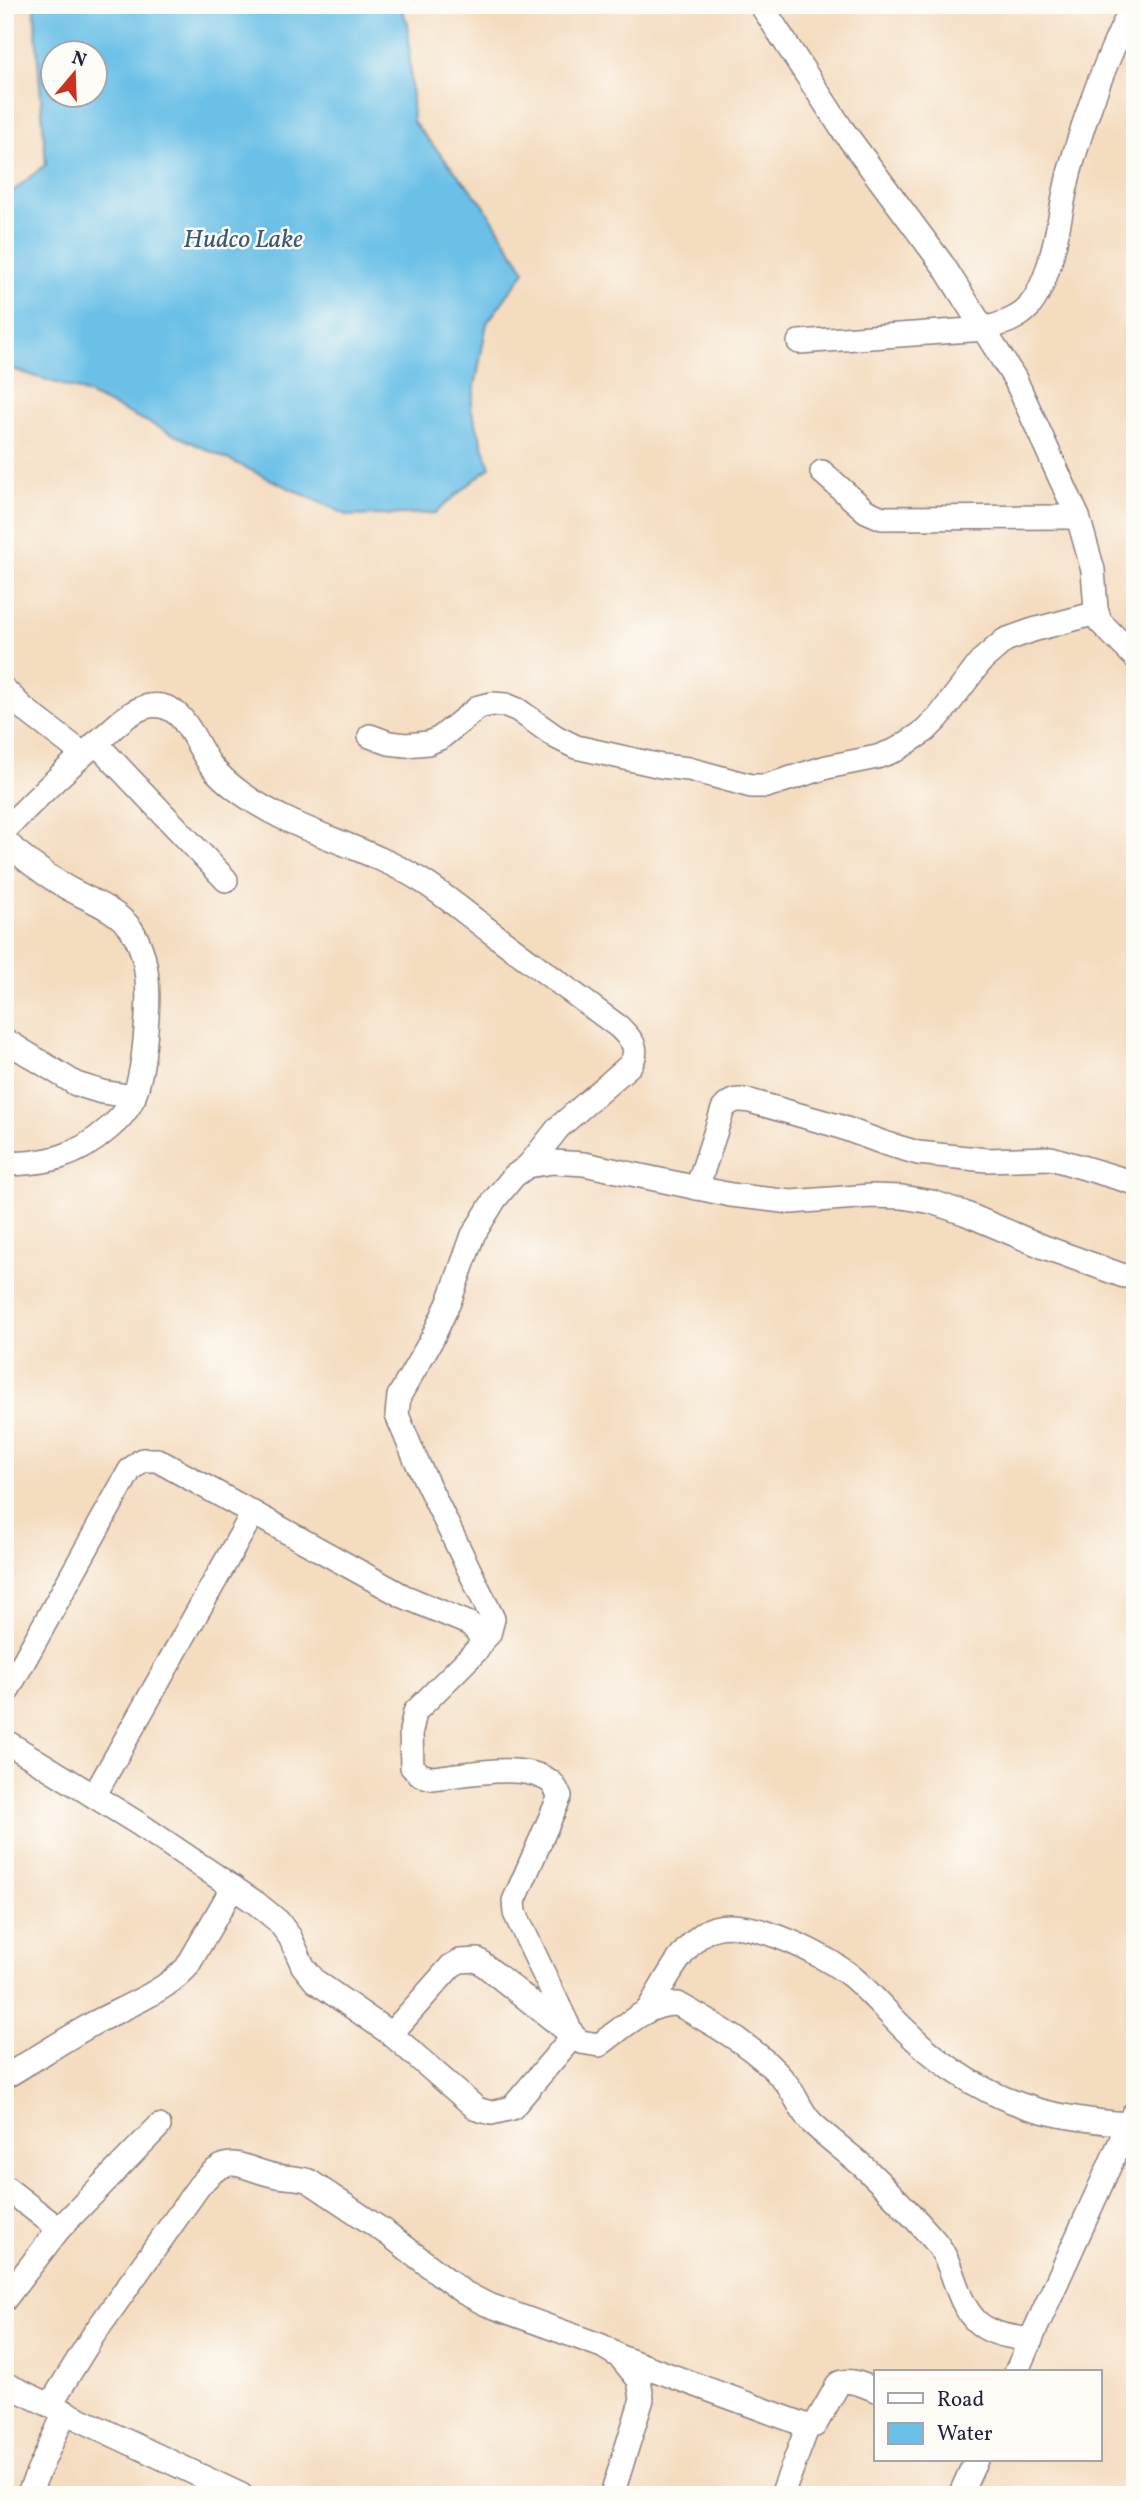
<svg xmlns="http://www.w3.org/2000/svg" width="1140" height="2500" font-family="Vollkorn,serif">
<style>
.water{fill:#6ac0e7;stroke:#467191;stroke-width:2;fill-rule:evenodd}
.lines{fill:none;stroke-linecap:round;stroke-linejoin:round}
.minor-casing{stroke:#8b7f7d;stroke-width:26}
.minor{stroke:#fff;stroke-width:23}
.labels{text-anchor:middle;stroke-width:5;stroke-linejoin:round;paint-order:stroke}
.water-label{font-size:26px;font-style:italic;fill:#3b5977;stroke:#fdfcf7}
</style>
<rect width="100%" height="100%" fill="#fdfcf7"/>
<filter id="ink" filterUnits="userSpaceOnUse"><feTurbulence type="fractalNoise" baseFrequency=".0143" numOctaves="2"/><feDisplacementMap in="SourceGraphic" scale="14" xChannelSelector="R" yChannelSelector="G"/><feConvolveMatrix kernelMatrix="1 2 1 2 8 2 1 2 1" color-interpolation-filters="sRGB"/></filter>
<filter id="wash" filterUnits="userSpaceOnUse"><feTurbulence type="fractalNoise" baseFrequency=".00686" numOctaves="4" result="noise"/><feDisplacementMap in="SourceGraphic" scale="28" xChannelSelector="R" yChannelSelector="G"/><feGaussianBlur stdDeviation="1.57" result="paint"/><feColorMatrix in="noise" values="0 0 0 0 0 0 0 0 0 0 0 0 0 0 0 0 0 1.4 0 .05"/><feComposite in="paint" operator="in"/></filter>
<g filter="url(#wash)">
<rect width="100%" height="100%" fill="#f4dcbf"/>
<path class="water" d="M 34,5 L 399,5 L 408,23 L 413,122 L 483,204 L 525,271 L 487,323 L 471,408 L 490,467 L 435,513 L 349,516 L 79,390 L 5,367 L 5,198 L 46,164 ZM 52,52 L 94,52 L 94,94 L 52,94 Z"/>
</g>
<g filter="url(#ink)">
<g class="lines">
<g class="minor-casing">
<g id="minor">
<path d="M 761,5 L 842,129 L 943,265 L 1015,379 L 1078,517 L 1093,570 L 1096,609 L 1100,622 L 1135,657"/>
<path d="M 799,342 L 985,329 C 1000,324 1017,320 1028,308 C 1055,276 1059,210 1070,170 C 1086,112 1106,59 1133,5"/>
<path d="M 822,472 L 866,511 L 882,518 L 1078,517"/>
<path d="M 5,690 L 23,708 L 83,754"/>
<path d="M 370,736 L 389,743 L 406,745 L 428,743 L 440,738 L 479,707 L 492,704 L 506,705 L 518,710 L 556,737 L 576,747 L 661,766 L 689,769 L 751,786 L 766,786 L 827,767 L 877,757 L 896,750 L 925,731 L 938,718 L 982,660 L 1005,640 L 1033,630 L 1097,613"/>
<path d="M 96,743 L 226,880"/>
<path d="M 5,830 C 36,798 67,768 101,739 C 115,727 130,710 149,706 C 184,700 194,743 210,764 C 218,775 230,785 241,793 C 296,833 365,845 422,881 C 446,896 468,915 491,932 C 533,964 576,995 619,1027 C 631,1039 641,1048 630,1065 L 559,1127 L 528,1166"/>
<path d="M 5,841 C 23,859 43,873 64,886 C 86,899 117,909 131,929 C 148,953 149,990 147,1017 C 145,1043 143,1072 134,1096 C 129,1110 119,1120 108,1129 C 75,1158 48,1163 5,1164"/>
<path d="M 5,1040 L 76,1084 L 102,1092 L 134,1097"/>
<path d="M 697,1188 L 723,1109 C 731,1099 738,1099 750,1101 L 838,1126 L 884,1143 L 918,1153 L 987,1160 L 1051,1158 L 1135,1183"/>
<path d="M 481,1642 L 489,1634 L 493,1619 L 415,1458 L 397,1415 L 399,1396 L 432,1339 L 449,1302 L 473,1235 L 495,1199 L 514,1176 L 528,1166 L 553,1162 L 584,1164 L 731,1195 L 791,1202 L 871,1196 L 902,1197 L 932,1202 L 964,1213 L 1044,1247 L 1124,1276"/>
<path d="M 5,1695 L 130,1470 L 142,1460 L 157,1460 L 403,1596 L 470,1624 L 480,1635 L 481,1642 L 478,1649 L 415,1712 L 411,1731 L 412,1767 L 421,1775 L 432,1778 C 464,1775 524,1761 551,1782 C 555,1786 557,1791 560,1796 L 514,1901 L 515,1913 L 573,2036 L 512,2108 L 491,2113 L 477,2109 L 391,2034 L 315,1981 L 303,1966 L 290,1937 L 278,1921 L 256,1903 L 139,1824 L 5,1741"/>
<path d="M 94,1796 L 253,1513"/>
<path d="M 648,2010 C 664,1984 679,1951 704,1933 C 738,1909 823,1954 851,1976 C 869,1991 884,2009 900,2025 C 916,2041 934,2057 953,2070 C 1009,2109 1062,2119 1128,2124 L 1135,2129"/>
<path d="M 391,2034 L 451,1966 L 460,1961 L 478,1960 L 581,2042 L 599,2045 C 623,2028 648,2002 678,2004 C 716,2026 758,2048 786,2083 C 796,2095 800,2111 812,2123 C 829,2139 848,2153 865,2168 C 888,2190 914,2217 935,2241 C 955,2265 954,2298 976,2321 C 990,2335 1013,2337 1031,2340"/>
<path d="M 5,2077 C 35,2059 64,2040 94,2023 C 126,2006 163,1993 187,1967 L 233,1887"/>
<path d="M 5,2187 L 59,2229"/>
<path d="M 5,2299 L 59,2229 L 159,2126"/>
<path d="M 620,2357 L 808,2426 L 815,2425 L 839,2383 C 851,2378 864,2386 876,2390"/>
<path d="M 1016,2372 L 1133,2114"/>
<path d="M 5,2384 L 241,2495"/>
<path d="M 50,2405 L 94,2334 L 199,2186 C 231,2148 239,2169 277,2176 C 288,2178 298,2177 309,2181 L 388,2234 L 463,2292 L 486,2304 L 602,2346 L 620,2357 L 639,2380 L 642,2399 L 612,2495"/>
<path d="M 28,2495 L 65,2412"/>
<path d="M 782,2495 L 808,2426"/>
<path d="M 960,2495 L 976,2460"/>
</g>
</g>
<use href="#minor" class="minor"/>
</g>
</g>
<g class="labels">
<g class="water-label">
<text x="243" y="247">Hudco Lake</text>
</g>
</g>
<rect width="1140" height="2500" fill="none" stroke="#fdfcf7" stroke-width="28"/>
<rect x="874" y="2370" width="228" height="91" fill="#fdfcf7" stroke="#a5a5ac" stroke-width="2"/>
<rect x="888" y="2393" width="35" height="10" fill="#ffffff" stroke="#a5a5ac" stroke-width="2"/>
<text x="937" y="2406" font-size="21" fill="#22223b">Road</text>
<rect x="888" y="2423" width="35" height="21" fill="#6ac0e7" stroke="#a5a5ac" stroke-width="2"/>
<text x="937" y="2440" font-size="21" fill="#22223b">Water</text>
<g transform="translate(74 74) rotate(19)"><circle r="33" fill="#fdfcf7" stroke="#a5a5ac" stroke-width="2"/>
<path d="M0-5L12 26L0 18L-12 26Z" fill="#c8321e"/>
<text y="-10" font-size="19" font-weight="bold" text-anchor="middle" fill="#22223b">N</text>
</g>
</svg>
